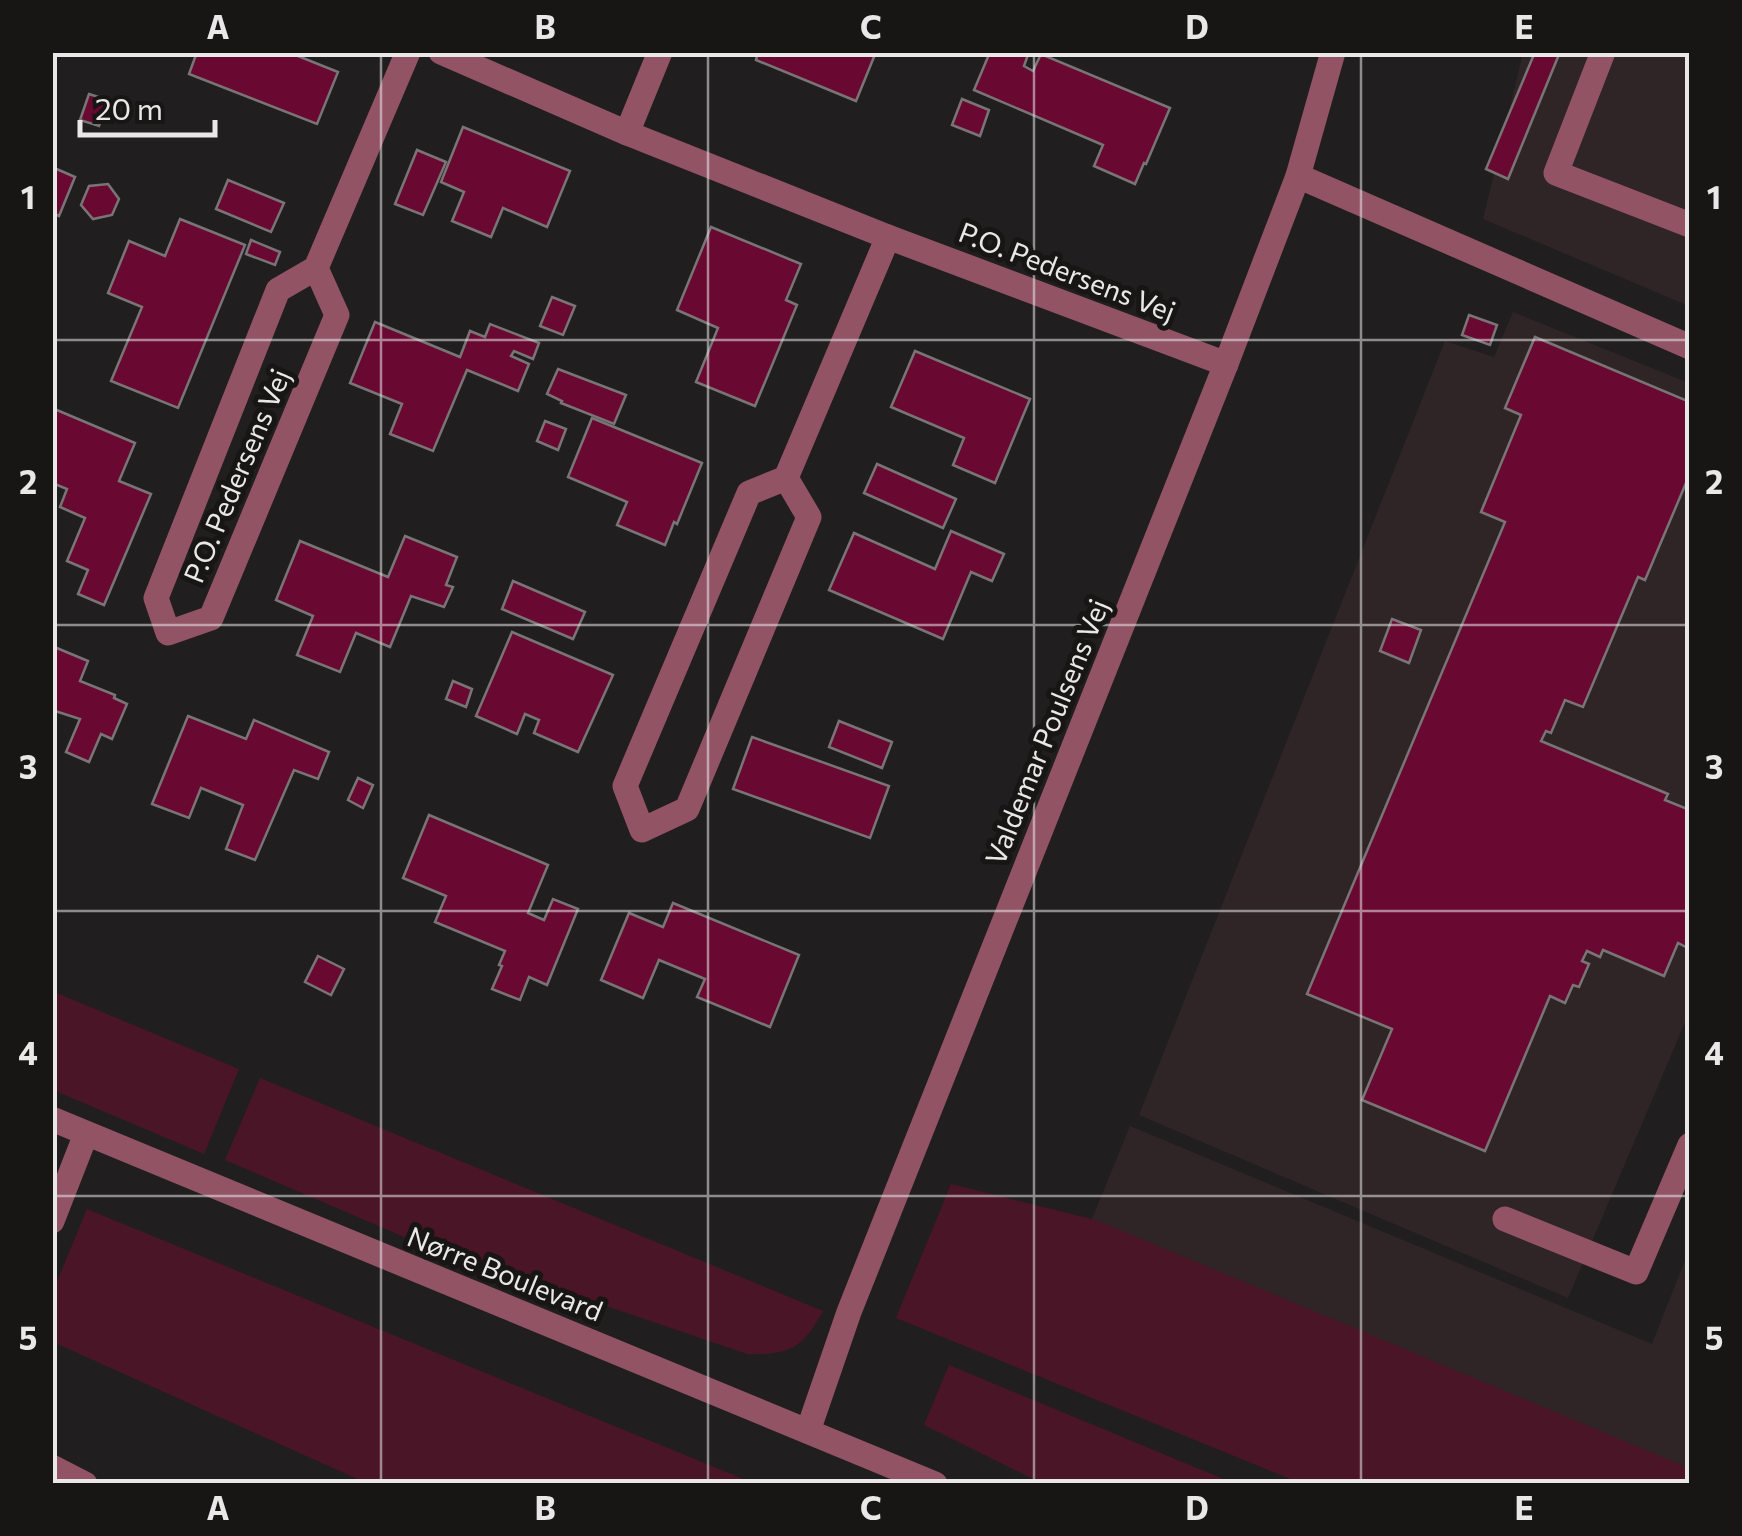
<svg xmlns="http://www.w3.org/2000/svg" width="1742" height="1536" font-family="Commissioner,sans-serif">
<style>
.built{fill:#2f2527}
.green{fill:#4a1527}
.building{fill:#690932;stroke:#797576;stroke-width:2.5}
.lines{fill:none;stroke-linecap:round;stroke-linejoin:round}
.minor{stroke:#925465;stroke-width:25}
.grid{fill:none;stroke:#e9e7e7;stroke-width:2.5;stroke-opacity:0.55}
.labels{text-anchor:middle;stroke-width:10;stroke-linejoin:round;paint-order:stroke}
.street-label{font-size:28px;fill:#e9e7e7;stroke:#181515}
.neatline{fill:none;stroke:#e9e7e7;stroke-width:4}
.grid-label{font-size:32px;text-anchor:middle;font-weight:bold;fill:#e9e7e7}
</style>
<rect width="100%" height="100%" fill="#211e1f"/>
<g class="built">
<path d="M 1523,53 L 1689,53 L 1689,306 L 1483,219 Z"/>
<path d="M 1513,312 L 1689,383 L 1689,1013 L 1568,1298 L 1139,1115 L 1445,341 L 1494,357 Z"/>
<path d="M 1130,1126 L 1652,1344 L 1689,1250 L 1689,1483 L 1034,1361 Z"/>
</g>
<g class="green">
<path d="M 52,991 L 239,1069 L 204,1154 L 53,1090 Z"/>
<path d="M 260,1078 L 823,1311 C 802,1349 790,1355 747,1354 L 404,1237 L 225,1160 Z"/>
<path d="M 951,1184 L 1096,1220 L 1689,1468 L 1689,1483 L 1300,1483 L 896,1318 Z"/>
<path d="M 87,1209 L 753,1483 L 754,1483 L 366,1483 L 53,1342 L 53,1291 Z"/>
<path d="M 949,1365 L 1233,1483 L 1041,1483 L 924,1425 Z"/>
</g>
<g class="building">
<path d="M 197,52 L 288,52 L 338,72 L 317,124 L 189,74 Z"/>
<path d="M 758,52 L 876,52 L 856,101 L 756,60 Z"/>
<path d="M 990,52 L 1029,52 L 1024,66 L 1033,71 L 1041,54 L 1170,108 L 1146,164 L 1144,163 L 1135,184 L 1094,166 L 1103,145 L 974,90 Z"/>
<path d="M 1535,52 L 1560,52 L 1508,179 L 1486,169 Z"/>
<path d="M 89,94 L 108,100 L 99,126 L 80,120 Z"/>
<path d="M 962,99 L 989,110 L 980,136 L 952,125 Z"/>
<path d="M 463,127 L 570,171 L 547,227 L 503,208 L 491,237 L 452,221 L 464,192 L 441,182 Z"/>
<path d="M 417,150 L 446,162 L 423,215 L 395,204 Z"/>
<path d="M 52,167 L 75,177 L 59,216 L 52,213 Z"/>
<path d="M 228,180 L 284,203 L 271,232 L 216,209 Z"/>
<path d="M 108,184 L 119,199 L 112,215 L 93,219 L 81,205 L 89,186 Z"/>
<path d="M 180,219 L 245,245 L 178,408 L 111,381 L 142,307 L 108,293 L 129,241 L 165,256 Z"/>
<path d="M 711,227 L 801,264 L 786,300 L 797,305 L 755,406 L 696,382 L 718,328 L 677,310 Z"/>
<path d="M 251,240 L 280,252 L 275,265 L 246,254 Z"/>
<path d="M 552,297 L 575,306 L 563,335 L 540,326 Z"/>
<path d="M 1469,315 L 1497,325 L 1490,345 L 1462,335 Z"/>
<path d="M 375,322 L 460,357 L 470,331 L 485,337 L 490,324 L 539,343 L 533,359 L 514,351 L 511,356 L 529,364 L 518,391 L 467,370 L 433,451 L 390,434 L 402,404 L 350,383 Z"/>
<path d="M 1535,337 L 1690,402 L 1690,485 L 1686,483 L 1645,580 L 1638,577 L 1583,707 L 1565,700 L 1551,733 L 1546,731 L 1541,741 L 1668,794 L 1665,800 L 1690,810 L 1690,939 L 1686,947 L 1678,943 L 1664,976 L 1603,950 L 1600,957 L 1587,951 L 1582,961 L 1589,964 L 1579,987 L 1573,985 L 1565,1003 L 1550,996 L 1485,1151 L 1362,1100 L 1392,1029 L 1307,994 L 1505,522 L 1481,512 L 1521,415 L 1505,408 Z"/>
<path d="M 915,351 L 1030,399 L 995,483 L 953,465 L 964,438 L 891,407 Z"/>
<path d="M 558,369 L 626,395 L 614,424 L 561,403 L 562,401 L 547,394 Z"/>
<path d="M 52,408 L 135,443 L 119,481 L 151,494 L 104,605 L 78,594 L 88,570 L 67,561 L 85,518 L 60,507 L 67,489 L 52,483 Z"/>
<path d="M 592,418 L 702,463 L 677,524 L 674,522 L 665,545 L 617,525 L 627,502 L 568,477 Z"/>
<path d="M 545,421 L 566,429 L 558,450 L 537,441 Z"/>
<path d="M 877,464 L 956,499 L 943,528 L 864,493 Z"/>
<path d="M 951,531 L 1004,554 L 992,581 L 971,572 L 943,639 L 829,590 L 854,533 L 935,569 Z"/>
<path d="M 405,536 L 457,557 L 446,585 L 453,587 L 444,607 L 411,596 L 390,647 L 356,633 L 340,672 L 297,655 L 313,616 L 276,600 L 300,541 L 388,577 Z"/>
<path d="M 513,581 L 585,612 L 573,639 L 502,609 Z"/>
<path d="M 1392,619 L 1421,630 L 1409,663 L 1380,651 Z"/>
<path d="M 512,632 L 613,675 L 578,752 L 534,733 L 539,720 L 525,714 L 517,734 L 476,716 Z"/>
<path d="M 52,646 L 88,661 L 80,681 L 115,695 L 114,698 L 127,704 L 112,739 L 101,734 L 89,762 L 66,752 L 80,719 L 52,710 Z"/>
<path d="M 453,681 L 472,689 L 466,707 L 446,699 Z"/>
<path d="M 188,716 L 246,739 L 254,720 L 329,752 L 318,779 L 294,770 L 255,860 L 226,849 L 243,805 L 201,788 L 189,818 L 152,804 Z"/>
<path d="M 839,721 L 892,742 L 882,768 L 829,747 Z"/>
<path d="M 752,737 L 889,786 L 870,838 L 733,789 Z"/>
<path d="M 358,778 L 373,785 L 363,808 L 348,800 Z"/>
<path d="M 429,815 L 548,865 L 528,913 L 544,920 L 553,899 L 578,909 L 547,985 L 529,977 L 520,1000 L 492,989 L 502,966 L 499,965 L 505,951 L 435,922 L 446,896 L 403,878 Z"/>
<path d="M 673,903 L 799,955 L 770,1027 L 697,997 L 705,979 L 659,960 L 643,998 L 601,980 L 629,913 L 663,927 Z"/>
<path d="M 318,956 L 344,969 L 331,995 L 305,982 Z"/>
</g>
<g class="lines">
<g class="minor">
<path d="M 441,52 L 627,133 L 888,237 L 1226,364"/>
<path d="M 1603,52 L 1556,173 L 1690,225"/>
<path d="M 627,133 L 660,52"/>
<path d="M 1298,176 L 1690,347"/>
<path d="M 316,268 L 337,315 L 211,618 L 168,633 L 156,598 L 278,290 L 316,268 L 408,52"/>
<path d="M 786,478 L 809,517 L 687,809 L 642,830 L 625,786 L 749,493 L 786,478 L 888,237"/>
<path d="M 52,1119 L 935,1484"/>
<path d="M 1505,1219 L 1636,1272 L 1690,1145"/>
<path d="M 52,1221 L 86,1134"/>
<path d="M 808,1431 L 849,1312 L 1226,364 L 1298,176 L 1333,52"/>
<path d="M 52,1467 L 85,1484"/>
</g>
</g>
<path class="grid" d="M 381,52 L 381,1484M 708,52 L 708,1484M 1034,52 L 1034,1484M 1361,52 L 1361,1484M 52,340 L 1690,340M 52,625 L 1690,625M 52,911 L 1690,911M 52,1196 L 1690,1196"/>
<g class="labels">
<g class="street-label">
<text transform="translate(1067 272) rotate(21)" y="10">P.O. Pedersens Vej</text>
<text transform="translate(237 476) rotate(-67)" y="10">P.O. Pedersens Vej</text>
<text transform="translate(1047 732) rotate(-68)" y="10">Valdemar Poulsens Vej</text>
<text transform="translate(505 1274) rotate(22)" y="10">Nørre Boulevard</text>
</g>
</g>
<rect width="1742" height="1536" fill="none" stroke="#181515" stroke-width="110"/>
<path d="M80 120v15h135v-15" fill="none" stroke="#e9e7e7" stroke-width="5"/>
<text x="95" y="120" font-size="30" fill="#e9e7e7" stroke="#181515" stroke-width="8" paint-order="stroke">20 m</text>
<rect x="55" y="55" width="1632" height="1426" class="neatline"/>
<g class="grid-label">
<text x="218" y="39">A</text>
<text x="545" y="39">B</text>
<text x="871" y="39">C</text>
<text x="1197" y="39">D</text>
<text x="1524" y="39">E</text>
<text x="28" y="209">1</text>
<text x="1714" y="209">1</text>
<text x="28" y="494">2</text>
<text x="1714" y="494">2</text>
<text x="28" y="779">3</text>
<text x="1714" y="779">3</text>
<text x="28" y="1065">4</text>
<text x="1714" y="1065">4</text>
<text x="28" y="1350">5</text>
<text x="1714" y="1350">5</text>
<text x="218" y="1520">A</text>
<text x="545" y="1520">B</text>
<text x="871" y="1520">C</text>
<text x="1197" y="1520">D</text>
<text x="1524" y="1520">E</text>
</g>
</svg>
